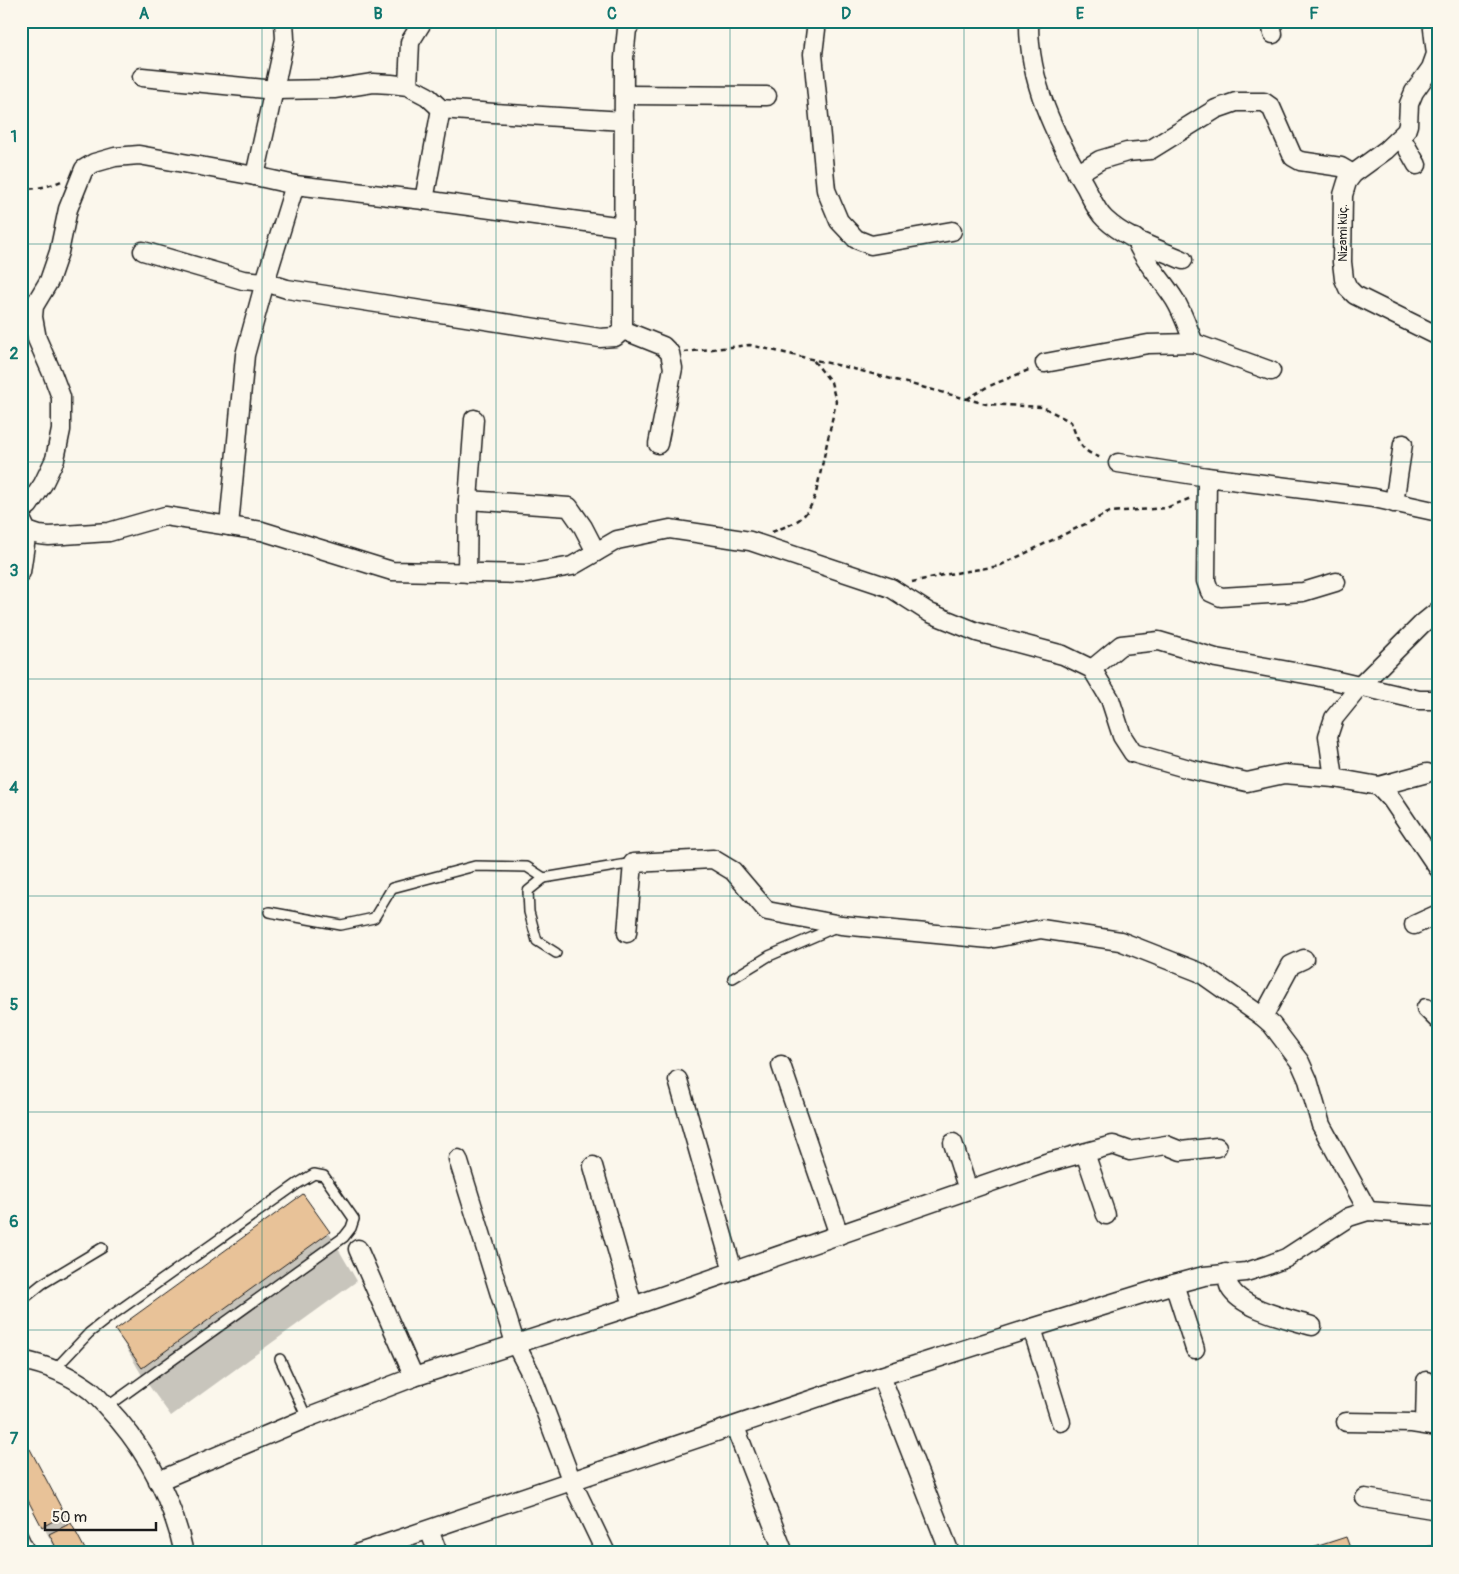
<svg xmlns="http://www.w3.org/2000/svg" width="1459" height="1574" font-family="Pangolin,sans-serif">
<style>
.shadow{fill:#0003}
.building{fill:#e8c298;stroke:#1c1c1c}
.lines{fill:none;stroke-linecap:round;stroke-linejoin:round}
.lane-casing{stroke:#1c1c1c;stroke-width:12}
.street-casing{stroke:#1c1c1c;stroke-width:21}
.path{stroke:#1c1c1c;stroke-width:2.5;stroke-dasharray:5 4;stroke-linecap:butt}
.lane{stroke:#fbf7ec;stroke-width:9}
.street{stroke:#fbf7ec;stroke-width:18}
.grid{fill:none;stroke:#0f766e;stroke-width:1;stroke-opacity:0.55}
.labels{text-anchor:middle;stroke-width:4;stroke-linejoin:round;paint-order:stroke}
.street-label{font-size:12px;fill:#1c1c1c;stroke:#fbf7ec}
.neatline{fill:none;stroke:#0f766e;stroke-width:2}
.grid-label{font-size:16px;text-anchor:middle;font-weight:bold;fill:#0f766e}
</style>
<rect width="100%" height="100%" fill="#fbf7ec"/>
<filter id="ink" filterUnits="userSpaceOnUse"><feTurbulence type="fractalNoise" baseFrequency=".02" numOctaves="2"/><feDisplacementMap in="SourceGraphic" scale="10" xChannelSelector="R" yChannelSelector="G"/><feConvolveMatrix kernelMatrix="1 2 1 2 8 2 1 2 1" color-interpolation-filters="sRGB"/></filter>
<g filter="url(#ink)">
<g class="shadow">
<path d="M 303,1195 L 329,1233 L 357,1281 L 171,1416 L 144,1379 L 116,1330 Z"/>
<path d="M 30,1451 L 70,1525 L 87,1553 L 58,1553 L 43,1526 L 21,1485 Z"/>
</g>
<g class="building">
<path d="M 303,1194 L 330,1232 L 142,1368 L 115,1330 Z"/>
<path d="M 30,1449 L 65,1515 L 42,1527 L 21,1487 L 21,1454 Z"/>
<path d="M 71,1523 L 87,1553 L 59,1553 L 49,1534 Z"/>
<path d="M 1346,1537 L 1352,1553 L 1297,1553 Z"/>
<path d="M 1438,1545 L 1438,1553 L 1379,1553 Z"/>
</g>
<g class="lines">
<g class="lane-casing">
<g id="lane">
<path d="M 544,878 L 528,891 L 529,912 L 537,941 L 556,953"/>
<path d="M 269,912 L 341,925 L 374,918 L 392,888 L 475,866 L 527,867 L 544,878 L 633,863"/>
<path d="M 733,978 L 769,956 L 836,927"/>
<path d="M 21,1301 L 42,1284 L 102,1248"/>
<path d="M 280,1359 L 307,1418"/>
<path d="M 55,1369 L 89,1333 L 108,1318 L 297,1184 L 314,1174 L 324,1176 L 354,1219 L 351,1228 L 344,1237 L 107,1407"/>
<path d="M 21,1532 L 31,1553"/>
</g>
</g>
<g class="street-casing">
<g id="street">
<path d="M 817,21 L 813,54 L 826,190 L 839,221 L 856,239 L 871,245 L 952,231"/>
<path d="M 1029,21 C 1028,81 1055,136 1085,186 C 1091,197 1096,211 1105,219 C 1126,239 1156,248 1183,260"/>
<path d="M 1271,21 L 1273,34"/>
<path d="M 1432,21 L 1436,54 L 1431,68 L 1414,92 L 1409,104 L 1408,125 L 1406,131 L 1386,150 L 1353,174 L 1347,182 L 1343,195 L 1342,262 L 1344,279 L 1348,288 L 1355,295 L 1438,336"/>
<path d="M 142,77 L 275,90 L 334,89 L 373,83 L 391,84 L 408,86 L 427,96 L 441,109 L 494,113 L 624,121"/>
<path d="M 408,86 L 410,42 L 423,21"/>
<path d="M 624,95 L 767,96"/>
<path d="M 1401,137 L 1417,165"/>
<path d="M 1077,174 L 1100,160 L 1127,152 L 1150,150 L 1216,109 L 1236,102 L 1264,102 L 1271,107 L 1293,157 L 1300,161 L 1341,167 L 1353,174"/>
<path d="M 255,176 L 285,39 L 284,21"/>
<path d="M 295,185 L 265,282 L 287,289 L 600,338 L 615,337 L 623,330 L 624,58 L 627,29 L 633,21"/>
<path d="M 424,200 L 441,109"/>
<path d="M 1135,238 C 1143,261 1162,279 1175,300 C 1183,313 1188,329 1194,343"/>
<path d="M 143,251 L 243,280 L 265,282 L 245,355 L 229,526"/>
<path d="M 623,330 L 663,346 L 670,353 L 673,368 L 658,444"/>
<path d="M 1045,363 L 1148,344 L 1194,343 L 1271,371"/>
<path d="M 1118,463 L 1207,477 L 1374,498 L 1438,512"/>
<path d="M 1207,477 L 1206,581 L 1210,592 L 1221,597 L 1303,592 L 1336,582"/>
<path d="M 468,500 L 569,507 L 583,527 L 596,552"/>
<path d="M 1394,503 L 1403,444"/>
<path d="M 21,511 L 29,505 L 43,484 L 55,459 L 61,430 L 61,397 L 52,373 L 37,339 L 33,317 L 34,306 L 49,281 L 59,252 L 68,209 L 84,169 L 94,163 L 115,157 L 139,155 L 255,176 L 295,185 L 424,200 L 623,227"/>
<path d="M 21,519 L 27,531 L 39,535 L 49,536 L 109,532 L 165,516 L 262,531 L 392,571 L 527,574 L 572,566 L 617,540 L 670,529 L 750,541 L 891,588 L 930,613 L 977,632 L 1063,655 L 1092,669 L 1110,699 L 1122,736 L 1133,753 L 1189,769 L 1247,782 L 1284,774 L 1334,778 L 1379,786 L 1392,800 L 1438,868"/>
<path d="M 21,572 L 27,531"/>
<path d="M 467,573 L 468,500 L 474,419"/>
<path d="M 1092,669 L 1121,645 L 1159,641 L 1216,658 L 1316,676 L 1419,700 L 1438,700"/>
<path d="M 1334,778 L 1328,736 L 1334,718 L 1360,686 L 1422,624 L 1438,611"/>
<path d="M 1379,786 L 1427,773"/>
<path d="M 1414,925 L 1438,914"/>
<path d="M 627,933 L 633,863 L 713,859 L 733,871 L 767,911 L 841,925 L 990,939 L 1041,929 L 1120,941 L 1199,972 L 1263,1017 L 1272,1025 L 1300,1062 L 1308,1080 L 1321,1125 L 1368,1211"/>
<path d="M 1426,1008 L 1438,1020"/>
<path d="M 1263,1017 L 1291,965 L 1304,959"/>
<path d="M 781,1065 L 839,1235"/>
<path d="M 678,1080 L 733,1271"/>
<path d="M 953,1143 L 968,1190"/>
<path d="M 1085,1153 L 1106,1215"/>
<path d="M 458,1159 L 515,1343 L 532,1376 L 572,1482 L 606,1553"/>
<path d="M 593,1166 L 633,1306"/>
<path d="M 358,1249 L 414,1377"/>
<path d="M 1226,1273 C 1227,1278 1228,1284 1230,1288 C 1242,1309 1289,1319 1312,1326"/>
<path d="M 1174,1284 L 1195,1349"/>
<path d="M 1032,1328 L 1061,1422"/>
<path d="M 21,1360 C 47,1365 70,1375 90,1390 C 96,1395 101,1401 106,1406 C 145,1447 172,1498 184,1553"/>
<path d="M 881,1376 L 950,1553"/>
<path d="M 1346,1422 L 1412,1423 L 1438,1427"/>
<path d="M 1425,1424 L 1426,1381"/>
<path d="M 735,1427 L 784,1553"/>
<path d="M 158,1481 L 307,1418 L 414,1377 L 633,1306 L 1046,1163 L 1113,1145 L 1130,1151 L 1166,1145 L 1181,1151 L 1217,1147"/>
<path d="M 1365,1498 L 1438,1510"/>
<path d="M 429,1530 L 438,1553"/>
<path d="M 359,1553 L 881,1376 L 1032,1328 L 1174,1284 L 1204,1276 L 1246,1272 L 1268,1265 L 1286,1258 L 1349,1217 L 1368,1211 L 1438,1216"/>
</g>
</g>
<g class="path">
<path d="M 21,188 C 33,190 51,186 61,181"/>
<path d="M 684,352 L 750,345 L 850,368 L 986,404 L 1043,407 L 1071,422 C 1079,443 1080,451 1102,458"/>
<path d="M 967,399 L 987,387 L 1031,369"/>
<path d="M 772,532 C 797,522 807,520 816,493 L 836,402 L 831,382 L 813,360"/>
<path d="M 912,582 L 943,575 L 999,566 L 1110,512 L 1166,508 L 1191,498"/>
</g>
<use href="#lane" class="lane"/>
<use href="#street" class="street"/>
</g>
</g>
<path class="grid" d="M 262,21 L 262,1553M 496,21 L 496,1553M 730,21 L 730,1553M 964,21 L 964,1553M 1198,21 L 1198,1553M 21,244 L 1438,244M 21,462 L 1438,462M 21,679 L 1438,679M 21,896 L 1438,896M 21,1112 L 1438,1112M 21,1330 L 1438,1330"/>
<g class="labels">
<g class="street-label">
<text transform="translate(1343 233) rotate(-90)" y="4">Nizami küç.</text>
</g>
</g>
<rect width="1459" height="1574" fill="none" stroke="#fbf7ec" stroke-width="55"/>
<path d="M45 1522v8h111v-8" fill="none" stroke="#1c1c1c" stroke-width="2.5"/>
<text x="52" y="1522" font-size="15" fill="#1c1c1c" stroke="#fbf7ec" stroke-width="4" paint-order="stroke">50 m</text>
<rect x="28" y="28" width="1404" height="1518" class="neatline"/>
<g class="grid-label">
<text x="144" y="19">A</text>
<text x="378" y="19">B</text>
<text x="612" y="19">C</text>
<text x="846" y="19">D</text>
<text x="1080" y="19">E</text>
<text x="1314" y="19">F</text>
<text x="14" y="142">1</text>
<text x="14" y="359">2</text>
<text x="14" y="576">3</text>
<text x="14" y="793">4</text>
<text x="14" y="1010">5</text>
<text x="14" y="1227">6</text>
<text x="14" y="1444">7</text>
</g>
</svg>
